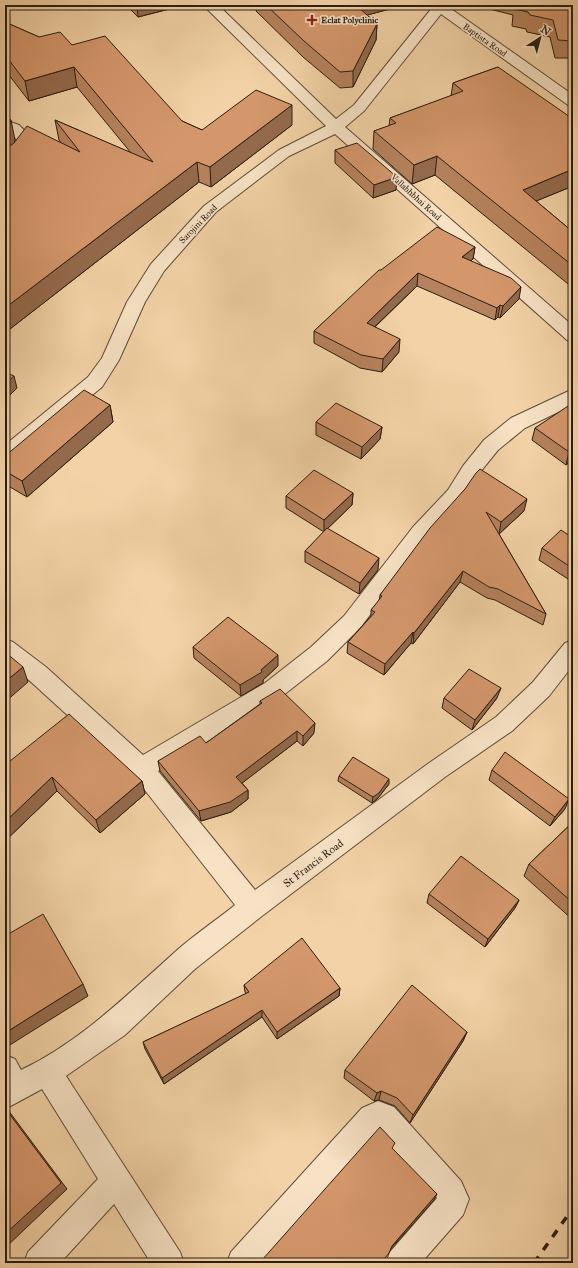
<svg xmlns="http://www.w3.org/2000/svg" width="578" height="1268" font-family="'IM FELL Great Primer',serif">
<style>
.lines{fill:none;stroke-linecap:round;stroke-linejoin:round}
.minor-casing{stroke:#5c4b38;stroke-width:2}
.minor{fill:#f7e2c5;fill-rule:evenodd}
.rail{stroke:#2a1e13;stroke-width:3.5;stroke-dasharray:8 8;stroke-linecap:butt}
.wall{fill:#b6825d;stroke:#2a1e13}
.shaded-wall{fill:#946a4c;stroke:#2a1e13}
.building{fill:#d4976c;stroke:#2a1e13}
.poi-dot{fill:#8f2418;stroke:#f7e2c5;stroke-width:1.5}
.labels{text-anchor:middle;stroke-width:3;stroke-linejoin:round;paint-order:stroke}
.far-poi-label{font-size:9px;font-weight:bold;fill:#2a1e13;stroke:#f7e2c5;text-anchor:start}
.far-street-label{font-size:9px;fill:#2a1e13;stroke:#f7e2c5}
.street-label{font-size:11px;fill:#2a1e13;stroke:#f7e2c5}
</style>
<rect width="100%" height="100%" fill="#f2d2a6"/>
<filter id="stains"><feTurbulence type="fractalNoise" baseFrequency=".005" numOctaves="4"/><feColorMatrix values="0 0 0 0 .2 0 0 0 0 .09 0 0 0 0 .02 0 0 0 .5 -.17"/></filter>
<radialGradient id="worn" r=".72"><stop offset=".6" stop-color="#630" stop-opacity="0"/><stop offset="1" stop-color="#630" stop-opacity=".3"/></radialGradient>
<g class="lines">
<g class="minor-casing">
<g id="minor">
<path d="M 203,5 L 218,5 L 336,119 L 354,105 L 432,8 L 429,5 L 448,5 L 447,6 L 573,95 L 573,106 L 568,105 L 441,14 L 364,111 L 345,127 L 573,326 L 573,342 L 567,340 L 335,134 L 289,156 L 216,212 L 164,271 L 145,302 L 119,360 L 102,387 L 12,461 L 5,463 L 5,445 L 88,377 L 102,358 L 127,302 L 151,264 L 204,206 L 279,150 L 326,126 Z"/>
<path d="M 5,120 L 19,125 L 33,139 C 28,150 17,167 5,170 L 5,156 L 15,146 L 17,140 L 9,131 L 5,130 Z"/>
<path d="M 573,389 L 573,405 L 525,428 L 498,450 L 477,476 L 462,500 L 427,539 L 360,628 L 327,661 L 281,697 L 158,771 L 255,890 L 429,763 L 496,717 L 533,682 L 565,643 L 573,640 L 573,665 L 549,696 L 512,731 L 445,777 L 262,916 L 195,969 L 125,1035 L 66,1076 L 180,1252 L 184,1263 L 151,1263 L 114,1204 L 60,1263 L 24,1263 L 28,1252 L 98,1179 L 42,1089 L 5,1109 L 5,1055 L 15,1059 L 21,1070 C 80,1042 127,995 175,952 C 194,935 215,921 235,905 L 133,775 L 30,681 L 5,661 L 5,639 L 13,642 L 46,667 L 143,755 L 265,683 L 311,647 L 344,616 L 413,527 L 448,490 L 463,466 L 484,440 L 511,418 Z"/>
<path d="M 378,1101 L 394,1107 L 461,1181 L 469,1199 L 463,1215 L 421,1263 L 386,1263 L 390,1252 L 437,1198 L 378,1132 L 262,1263 L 227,1263 L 231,1252 L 362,1108 Z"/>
</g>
</g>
<use href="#minor" class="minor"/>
<path class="rail" d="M 534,1263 L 573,1208"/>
</g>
<g class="wall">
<path d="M 126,5 L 185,5 L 138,17 Z"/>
<path d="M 256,5 L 397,5 L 397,7 L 367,15 L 377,24 L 376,40 L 353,87 L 340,88 L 303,57 L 256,11 Z"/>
<path d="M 478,5 L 573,5 L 573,58 L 555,58 L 550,37 L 527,32 L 526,29 L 512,26 L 513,15 L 478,6 Z"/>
<path d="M 5,22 L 39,37 L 72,45 L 182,121 L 202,130 L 292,125 L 211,187 L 199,182 L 10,329 L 5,326 L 5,116 L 15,140 L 15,143 L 61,143 L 59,140 L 55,120 L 131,153 L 77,87 L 29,101 L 5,70 Z"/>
<path d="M 498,67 L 573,186 L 536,201 L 573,232 L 573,288 L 435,175 L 412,184 L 373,149 L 374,131 L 389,126 L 390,118 L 451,96 L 453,83 Z"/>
<path d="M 335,150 L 396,190 L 373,198 L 335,163 Z"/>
<path d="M 475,247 L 473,259 L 471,261 L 519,299 L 500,318 L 498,317 L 495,320 L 417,286 L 375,327 L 399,352 L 382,372 L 360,368 L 314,343 L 314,331 L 381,270 Z"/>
<path d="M 110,405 L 113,422 L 27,497 L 5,484 L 5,456 Z"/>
<path d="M 573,405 L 573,459 L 566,465 L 532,440 L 535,428 Z"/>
<path d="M 316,422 L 382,427 L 380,439 L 361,459 L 316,435 Z"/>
<path d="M 465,489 L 524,511 L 499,534 L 546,614 L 543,625 L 495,600 L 487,598 L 460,582 L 413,644 L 411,643 L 384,675 L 347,653 L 348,642 L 371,616 L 371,610 L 379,601 L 380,595 Z"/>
<path d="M 353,493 L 352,505 L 327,529 L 378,570 L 359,594 L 305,562 L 305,551 L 324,532 L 286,508 L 286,496 Z"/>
<path d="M 573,538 L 573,575 L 568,579 L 539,560 L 542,548 Z"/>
<path d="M 193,647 L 278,666 L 263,680 L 263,683 L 241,696 L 194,658 Z"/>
<path d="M 444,698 L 497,698 L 472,730 L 442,708 Z"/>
<path d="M 260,701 L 314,733 L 303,746 L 297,741 L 242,783 L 248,790 L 248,799 L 231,812 L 201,821 L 160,771 L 158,761 L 206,743 L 260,704 Z"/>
<path d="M 5,765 L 142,781 L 145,794 L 100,833 L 57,791 L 5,841 Z"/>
<path d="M 492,770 L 565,809 L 550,826 L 489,780 Z"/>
<path d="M 339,776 L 389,784 L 378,798 L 372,803 L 338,781 Z"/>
<path d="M 573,822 L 573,920 L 524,876 L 529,864 Z"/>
<path d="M 429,894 L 519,900 L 515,908 L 485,947 L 427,903 Z"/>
<path d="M 244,985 L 340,988 L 339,996 L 277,1039 L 262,1017 L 164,1084 L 145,1049 L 143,1042 L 246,994 L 245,992 Z"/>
<path d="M 467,1032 L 463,1041 L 410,1123 L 395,1106 L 379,1100 L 374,1101 L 344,1078 L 345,1070 Z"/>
</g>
<g class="shaded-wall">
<path d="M 137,5 L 185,5 L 138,17 Z"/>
<path d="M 354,5 L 397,5 L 397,7 L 353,19 Z"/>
<path d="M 377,24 L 376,40 L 353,87 L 353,71 Z"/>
<path d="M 74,67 L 77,87 L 29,101 L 25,81 Z"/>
<path d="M 292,105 L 292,125 L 211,187 L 210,167 Z"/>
<path d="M 11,120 L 15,140 L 14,145 L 5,154 L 5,130 Z"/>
<path d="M 437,156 L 435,175 L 412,184 L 414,165 Z"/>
<path d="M 197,162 L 199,182 L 10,329 L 5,308 Z"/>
<path d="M 573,169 L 573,186 L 519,208 L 523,190 Z"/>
<path d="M 397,177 L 396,190 L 373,198 L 374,185 Z"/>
<path d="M 475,247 L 473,259 L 460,270 L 462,257 Z"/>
<path d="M 418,273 L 417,286 L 366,335 L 367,323 Z"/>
<path d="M 521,287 L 519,299 L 500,318 L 503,306 Z"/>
<path d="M 500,305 L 498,317 L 495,320 L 497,308 Z"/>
<path d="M 400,339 L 399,352 L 382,372 L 383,359 Z"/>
<path d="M 14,376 L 17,388 L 5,400 L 5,384 Z"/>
<path d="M 110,405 L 113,422 L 27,497 L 22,481 Z"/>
<path d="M 382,427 L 380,439 L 361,459 L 362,447 Z"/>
<path d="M 573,450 L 573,459 L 566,465 L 569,452 Z"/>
<path d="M 353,493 L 352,505 L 324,532 L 324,520 Z"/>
<path d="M 527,499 L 524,511 L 499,534 L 501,522 Z"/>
<path d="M 379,558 L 378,570 L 359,594 L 360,583 Z"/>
<path d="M 573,567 L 573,575 L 568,579 L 572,568 Z"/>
<path d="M 463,571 L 460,582 L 413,644 L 414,633 Z"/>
<path d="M 413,632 L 411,643 L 384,675 L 385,664 Z"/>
<path d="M 278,655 L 278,666 L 263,680 L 263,683 L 241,696 L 240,685 L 261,670 Z"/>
<path d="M 23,667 L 28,682 L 5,702 L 5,682 Z"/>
<path d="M 501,688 L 497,698 L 472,730 L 475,720 Z"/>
<path d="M 315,723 L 314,733 L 303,746 L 303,736 Z"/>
<path d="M 297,731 L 297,741 L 237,787 L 236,777 Z"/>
<path d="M 52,777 L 57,791 L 5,841 L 5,822 Z"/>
<path d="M 389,779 L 389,784 L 378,798 L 372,803 L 373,797 Z"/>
<path d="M 142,781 L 145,794 L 100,833 L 96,820 Z"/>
<path d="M 248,790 L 248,799 L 231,812 L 201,821 L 199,811 Z"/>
<path d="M 569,799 L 565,809 L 550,826 L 555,817 Z"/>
<path d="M 519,900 L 515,908 L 485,947 L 488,939 Z"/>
<path d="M 83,984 L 88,996 L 5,1048 L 5,1033 Z"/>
<path d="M 340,988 L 339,996 L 277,1039 L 277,1032 Z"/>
<path d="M 262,1010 L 262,1017 L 164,1084 L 162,1078 Z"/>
<path d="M 467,1032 L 463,1041 L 410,1123 L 413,1115 Z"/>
<path d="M 381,1091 L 379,1100 L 374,1101 L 377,1093 Z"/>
<path d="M 5,1106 L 67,1189 L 5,1248 Z"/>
<path d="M 437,1194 L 434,1200 L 389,1251 L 392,1246 Z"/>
</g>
<g class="building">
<path d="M 266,5 L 356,5 L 377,24 L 353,71 L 340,72 L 304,41 Z"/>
<path d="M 517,5 L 573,5 L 573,41 L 558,40 L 553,20 L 530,15 L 528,12 L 514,9 Z"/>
<path d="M 5,22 L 39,37 L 60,32 L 72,45 L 105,36 L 182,121 L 202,130 L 256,90 L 292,105 L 210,167 L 197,162 L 5,308 L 5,150 L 14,143 L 27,126 L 80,152 L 55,120 L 153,162 L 74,67 L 25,81 L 5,55 Z"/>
<path d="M 498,67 L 573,119 L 573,169 L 523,190 L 573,232 L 573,266 L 437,156 L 414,165 L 374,131 L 396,123 L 390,118 L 463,91 L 453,83 Z"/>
<path d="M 5,116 L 9,118 L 11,120 L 9,125 L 5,130 Z"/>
<path d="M 357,143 L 397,177 L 374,185 L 335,150 Z"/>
<path d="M 437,227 L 475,247 L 462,257 L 511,278 L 521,287 L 503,306 L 500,305 L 497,308 L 418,273 L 367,323 L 400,339 L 383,359 L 361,355 L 314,331 L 379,270 L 381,270 Z"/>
<path d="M 5,372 L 14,376 L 5,384 Z"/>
<path d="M 84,390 L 110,405 L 22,481 L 5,471 L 5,456 Z"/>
<path d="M 336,403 L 382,427 L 362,447 L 316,422 Z"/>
<path d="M 571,404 L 573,405 L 573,450 L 569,452 L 535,428 Z"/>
<path d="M 480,469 L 527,499 L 501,522 L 486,512 L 546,614 L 498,589 L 489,587 L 463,571 L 414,633 L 413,632 L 385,664 L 348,642 L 375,612 L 371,610 L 382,596 L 380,595 L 430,528 L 465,489 L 476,473 Z"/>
<path d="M 314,470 L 353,493 L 324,520 L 286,496 Z"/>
<path d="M 327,528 L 379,558 L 360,583 L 305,551 Z"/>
<path d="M 561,530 L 573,538 L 573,567 L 572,568 L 542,548 Z"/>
<path d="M 228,617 L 278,655 L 261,670 L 262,672 L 240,685 L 193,647 Z"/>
<path d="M 5,652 L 23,667 L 5,682 Z"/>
<path d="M 469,669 L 501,688 L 475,720 L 444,698 Z"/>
<path d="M 280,689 L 315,723 L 303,736 L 297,731 L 236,777 L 248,790 L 230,802 L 199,811 L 158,761 L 200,736 L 206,743 L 262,703 L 260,701 Z"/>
<path d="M 69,714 L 142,781 L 96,820 L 52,777 L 5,822 L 5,765 Z"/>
<path d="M 505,752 L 569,799 L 555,817 L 492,770 Z"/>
<path d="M 353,757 L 389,779 L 379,793 L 373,797 L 339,776 Z"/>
<path d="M 573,822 L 573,903 L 529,864 Z"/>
<path d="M 461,856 L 519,900 L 488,939 L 429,894 Z"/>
<path d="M 43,914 L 83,984 L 5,1033 L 5,936 Z"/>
<path d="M 302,938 L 340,988 L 277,1032 L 262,1010 L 162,1078 L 143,1042 L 249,992 L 244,985 Z"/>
<path d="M 412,985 L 467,1032 L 413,1115 L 397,1098 L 381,1091 L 377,1093 L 345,1070 Z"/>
<path d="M 5,1108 L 61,1183 L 5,1234 Z"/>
<path d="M 380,1127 L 395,1143 L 392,1148 L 437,1194 L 392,1246 L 389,1253 L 381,1263 L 256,1263 L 259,1260 L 262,1260 Z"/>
<path d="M 56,1259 L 59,1263 L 39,1263 L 42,1260 L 54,1260 Z"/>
</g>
<path class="poi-dot" d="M310 14h4v4h4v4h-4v4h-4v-4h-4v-4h4z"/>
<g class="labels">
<g class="far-poi-label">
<text x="321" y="23">Eclat Polyclinic</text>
</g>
<g class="far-street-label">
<text transform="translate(485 40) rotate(35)" y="3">Baptista Road</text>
<text transform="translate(416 197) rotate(42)" y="3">Vallabhbhai Road</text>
<text transform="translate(198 224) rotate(-46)" y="3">Sarojini Road</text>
</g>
<g class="street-label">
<text transform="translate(313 863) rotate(-37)" y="4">St Francis Road</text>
</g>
</g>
<rect width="578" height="1268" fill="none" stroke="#f2d2a6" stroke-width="20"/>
<rect x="6" y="6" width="566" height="1256" fill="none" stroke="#2a1e13" stroke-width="2"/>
<rect x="10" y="10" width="558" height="1248" fill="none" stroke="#2a1e13"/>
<g transform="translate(540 38) rotate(36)" stroke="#f7e2c5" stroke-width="3" paint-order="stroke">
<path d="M0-3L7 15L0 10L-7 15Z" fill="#2a1e13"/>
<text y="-6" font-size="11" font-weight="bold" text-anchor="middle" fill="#2a1e13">N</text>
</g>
<rect width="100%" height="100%" filter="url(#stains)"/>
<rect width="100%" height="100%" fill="url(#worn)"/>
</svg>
